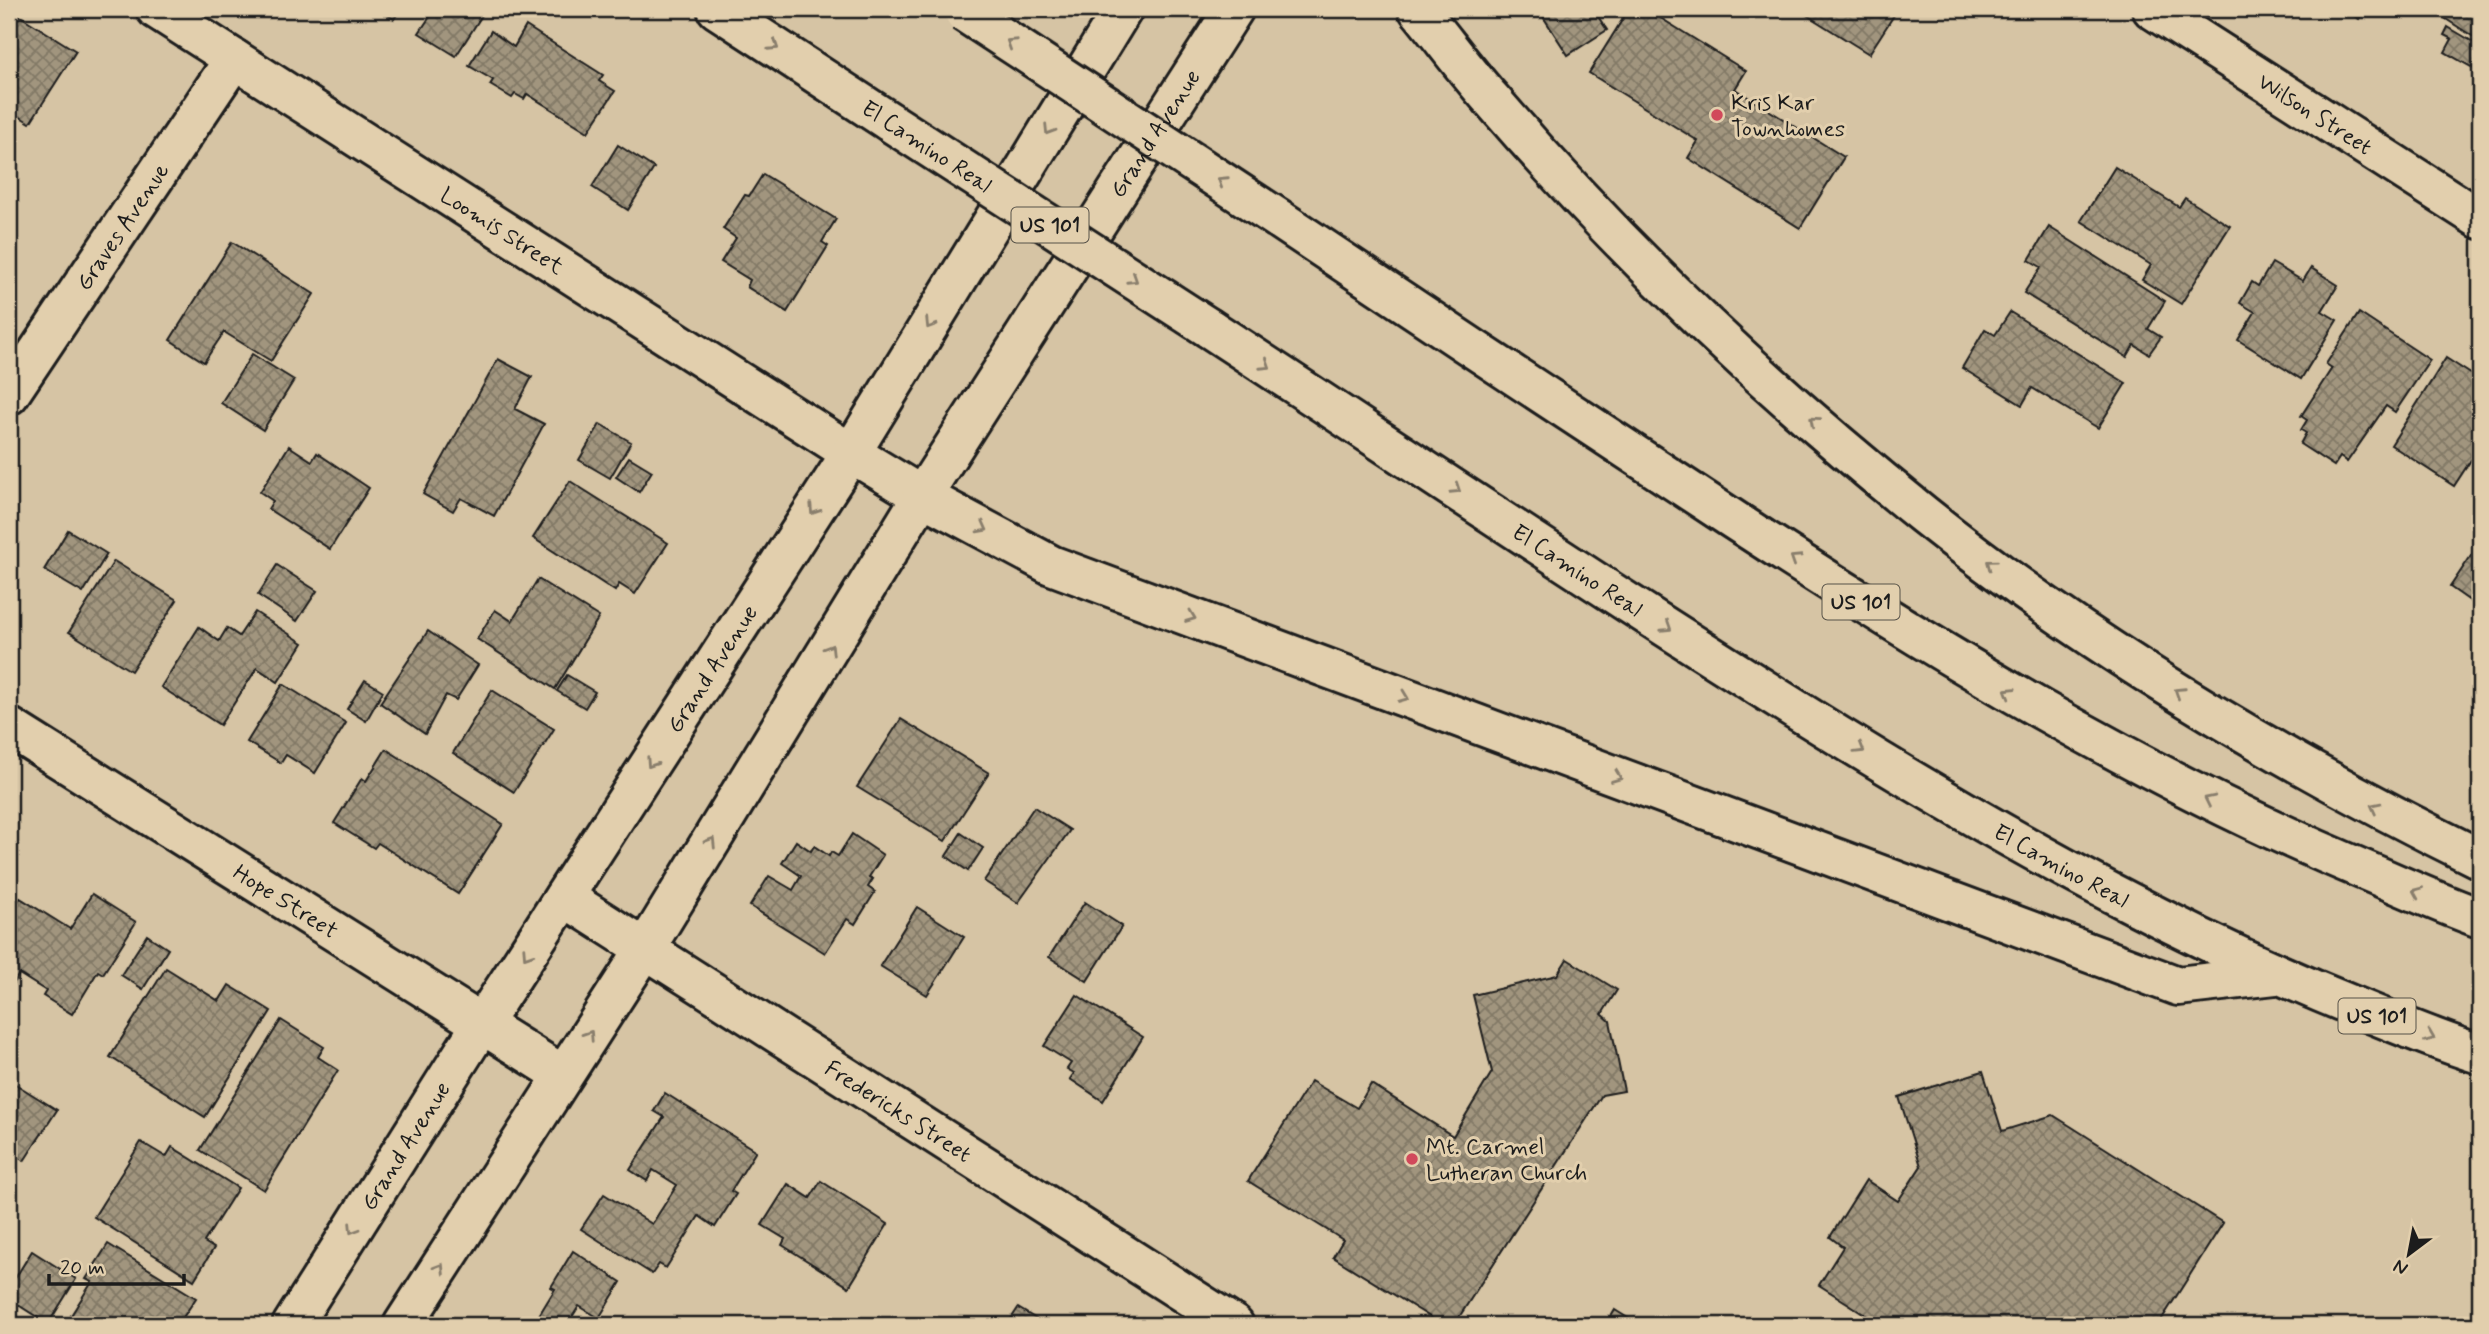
<svg xmlns="http://www.w3.org/2000/svg" width="2489" height="1334" font-family="Mynerve,sans-serif">
<style>
.building{fill:url(#building-cross-hatch);stroke:#1c1c1c;stroke-width:2}
.lines{fill:none;stroke-linecap:round;stroke-linejoin:round}
.street-casing{stroke:#1c1c1c;stroke-width:44}
.secondary-casing{stroke:#1c1c1c;stroke-width:44}
.highway-casing{stroke:#1c1c1c;stroke-width:44}
.street{stroke:#e2cfad;stroke-width:38}
.secondary{stroke:#e2cfad;stroke-width:38}
.highway{stroke:#e2cfad;stroke-width:38}
.highway-bridge-casing{stroke:#1c1c1c;stroke-width:44;stroke-linecap:butt}
.highway-bridge{stroke:#e2cfad;stroke-width:38}
.oneway{stroke:#897e6c}
.poi-dot{fill:#d1495b;stroke:#e2cfad;stroke-width:2.5}
.labels{text-anchor:middle;stroke-width:6;stroke-linejoin:round;paint-order:stroke}
.shield{fill:#e2cfad;stroke:#575248;stroke-width:2}
.shield-label{font-size:21px;font-weight:bold;fill:#1c1c1c}
.poi-label{font-size:23px;fill:#1c1c1c;stroke:#e2cfad;text-anchor:start}
.street-label{font-size:23px;fill:#1c1c1c;stroke:#e2cfad}
</style>
<defs>
<pattern id="building-cross-hatch" width="8" height="8" patternUnits="userSpaceOnUse" patternTransform="scale(1.75)"><rect width="8" height="8" fill="#a1957e"/><path d="M0 0l8 8M0 8l8-8" fill="none" stroke="#827966"/></pattern>
</defs>
<rect width="100%" height="100%" fill="#d6c4a4"/>
<filter id="ink" filterUnits="userSpaceOnUse"><feTurbulence type="fractalNoise" baseFrequency=".0143" numOctaves="2"/><feDisplacementMap in="SourceGraphic" scale="14" xChannelSelector="R" yChannelSelector="G"/><feConvolveMatrix kernelMatrix="1 2 1 2 8 2 1 2 1" color-interpolation-filters="sRGB"/></filter>
<g filter="url(#ink)">
<g class="building">
<path d="M 9,9 L 76,51 L 30,123 L 9,110 L 9,96 L 11,92 L 9,91 Z"/>
<path d="M 378,9 L 401,9 L 394,19 Z"/>
<path d="M 435,9 L 486,9 L 456,56 L 419,33 Z"/>
<path d="M 1538,9 L 1593,9 L 1607,30 L 1568,55 Z"/>
<path d="M 1629,9 L 1646,9 L 1746,71 L 1735,89 L 1844,157 L 1800,228 L 1688,158 L 1698,141 L 1589,73 Z"/>
<path d="M 1797,9 L 1898,9 L 1869,54 Z"/>
<path d="M 2342,9 L 2365,9 L 2359,19 Z"/>
<path d="M 2437,9 L 2480,9 L 2480,41 L 2435,12 Z"/>
<path d="M 526,26 L 603,75 L 599,81 L 615,91 L 588,132 L 527,94 L 524,99 L 515,94 L 512,98 L 490,85 L 493,80 L 469,66 L 491,31 L 514,47 Z"/>
<path d="M 2448,27 L 2480,46 L 2480,72 L 2445,52 L 2452,39 L 2444,35 Z"/>
<path d="M 618,145 L 654,168 L 628,210 L 592,187 Z"/>
<path d="M 2115,167 L 2179,207 L 2185,198 L 2230,226 L 2181,304 L 2142,280 L 2151,265 L 2081,221 Z"/>
<path d="M 763,174 L 836,219 L 822,242 L 828,246 L 787,312 L 747,287 L 750,280 L 721,262 L 736,238 L 723,229 L 745,195 L 749,196 Z"/>
<path d="M 2049,227 L 2165,301 L 2148,329 L 2161,337 L 2149,354 L 2134,345 L 2127,357 L 2024,293 L 2041,267 L 2029,260 Z"/>
<path d="M 232,242 L 314,294 L 271,361 L 224,332 L 204,362 L 170,340 Z"/>
<path d="M 2272,263 L 2303,281 L 2311,268 L 2338,285 L 2322,311 L 2337,320 L 2301,379 L 2238,340 L 2255,312 L 2240,303 L 2252,282 L 2258,286 Z"/>
<path d="M 2010,312 L 2126,383 L 2098,428 L 2032,388 L 2022,405 L 1962,368 L 1985,329 L 1995,335 Z"/>
<path d="M 2359,313 L 2430,360 L 2395,412 L 2386,406 L 2347,462 L 2340,457 L 2334,466 L 2300,444 L 2306,433 L 2301,430 L 2307,420 L 2301,416 L 2332,368 L 2326,364 Z"/>
<path d="M 252,354 L 294,380 L 263,430 L 221,403 Z"/>
<path d="M 2446,358 L 2480,380 L 2480,458 L 2477,464 L 2471,460 L 2454,486 L 2391,445 Z"/>
<path d="M 498,359 L 532,377 L 515,409 L 544,424 L 494,516 L 461,498 L 453,511 L 423,494 Z"/>
<path d="M 600,424 L 631,442 L 610,478 L 579,460 Z"/>
<path d="M 289,446 L 312,461 L 317,453 L 369,488 L 330,549 L 268,509 L 273,501 L 260,492 Z"/>
<path d="M 629,457 L 652,471 L 639,492 L 616,477 Z"/>
<path d="M 570,481 L 668,543 L 635,594 L 619,584 L 615,591 L 533,538 Z"/>
<path d="M 68,530 L 107,554 L 83,593 L 44,570 Z"/>
<path d="M 2479,544 L 2480,545 L 2480,608 L 2450,587 Z"/>
<path d="M 114,561 L 177,600 L 131,671 L 69,632 Z"/>
<path d="M 277,565 L 317,591 L 297,621 L 258,595 Z"/>
<path d="M 538,579 L 599,617 L 555,689 L 477,639 L 495,610 L 512,621 Z"/>
<path d="M 255,612 L 303,643 L 278,682 L 257,668 L 220,725 L 161,687 L 199,627 L 219,641 L 227,628 L 239,636 Z"/>
<path d="M 428,631 L 478,665 L 456,700 L 446,695 L 425,734 L 380,703 Z"/>
<path d="M 567,675 L 595,692 L 585,708 L 557,691 Z"/>
<path d="M 365,680 L 383,691 L 366,721 L 347,709 Z"/>
<path d="M 283,684 L 346,723 L 315,773 L 286,755 L 281,763 L 247,742 Z"/>
<path d="M 492,690 L 554,729 L 514,792 L 453,753 Z"/>
<path d="M 901,719 L 989,773 L 945,841 L 857,787 Z"/>
<path d="M 386,749 L 503,824 L 458,894 L 378,843 L 374,848 L 334,823 L 362,778 L 366,781 Z"/>
<path d="M 1034,807 L 1070,830 L 1018,903 L 984,881 Z"/>
<path d="M 961,833 L 983,848 L 968,871 L 946,856 Z"/>
<path d="M 852,834 L 883,855 L 869,877 L 873,879 L 868,887 L 875,892 L 855,924 L 847,919 L 825,953 L 750,906 L 769,876 L 793,890 L 801,876 L 782,863 L 796,841 L 811,851 L 814,846 L 829,856 L 831,852 L 838,856 Z"/>
<path d="M 92,894 L 136,922 L 103,974 L 98,971 L 72,1014 L 43,996 L 46,991 L 19,974 L 12,987 L 9,985 L 9,916 L 20,898 L 70,929 Z"/>
<path d="M 1085,902 L 1122,926 L 1087,981 L 1049,957 Z"/>
<path d="M 917,907 L 964,937 L 927,995 L 880,966 Z"/>
<path d="M 147,935 L 168,949 L 143,989 L 121,975 Z"/>
<path d="M 1567,959 L 1617,990 L 1602,1014 L 1610,1021 L 1624,1091 L 1602,1095 L 1454,1325 L 1443,1325 L 1333,1257 L 1343,1240 L 1248,1181 L 1311,1081 L 1357,1108 L 1371,1084 L 1453,1136 L 1492,1072 L 1473,995 L 1557,975 Z"/>
<path d="M 166,968 L 219,1001 L 229,985 L 271,1011 L 205,1117 L 110,1057 Z"/>
<path d="M 1077,995 L 1143,1037 L 1103,1101 L 1070,1079 L 1074,1073 L 1067,1069 L 1071,1063 L 1044,1046 Z"/>
<path d="M 281,1020 L 324,1047 L 318,1057 L 338,1070 L 264,1190 L 200,1150 Z"/>
<path d="M 1983,1071 L 2002,1131 L 2053,1115 L 2223,1223 L 2158,1325 L 1882,1325 L 1819,1285 L 1843,1247 L 1830,1237 L 1866,1180 L 1898,1201 L 1921,1166 L 1899,1097 Z"/>
<path d="M 9,1080 L 57,1110 L 24,1161 L 9,1152 Z"/>
<path d="M 665,1093 L 756,1151 L 731,1191 L 736,1194 L 715,1227 L 699,1216 L 666,1268 L 659,1264 L 652,1274 L 581,1229 L 604,1194 L 652,1224 L 677,1185 L 653,1170 L 647,1181 L 630,1170 L 664,1117 L 654,1111 Z"/>
<path d="M 141,1142 L 166,1157 L 172,1147 L 238,1188 L 204,1242 L 214,1248 L 194,1280 L 94,1217 Z"/>
<path d="M 821,1181 L 888,1224 L 849,1287 L 782,1245 L 785,1239 L 762,1225 L 788,1184 L 810,1198 Z"/>
<path d="M 108,1244 L 196,1298 L 178,1325 L 83,1325 L 70,1317 L 92,1282 L 86,1279 Z"/>
<path d="M 32,1251 L 76,1279 L 48,1324 L 9,1299 L 9,1288 Z"/>
<path d="M 573,1251 L 621,1282 L 599,1318 L 579,1306 L 567,1325 L 533,1325 L 555,1289 L 551,1287 Z"/>
<path d="M 1018,1308 L 1046,1325 L 1007,1325 Z"/>
<path d="M 1615,1310 L 1639,1325 L 1606,1325 Z"/>
</g>
<g class="lines">
<g class="street-casing">
<g id="street">
<path id="s1" d="M 2152,9 L 2480,219"/>
<path id="s2" d="M 9,395 L 234,59"/>
<path id="s3" d="M 9,727 L 563,1075"/>
<path id="s4" d="M 564,897 L 1234,1325"/>
</g>
</g>
<g class="secondary-casing">
<g id="secondary">
<path id="s5" d="M 156,9 L 851,453 L 922,496"/>
<path id="s6" d="M 292,1325 L 481,1025 L 851,453 L 1123,9"/>
<path id="s7" d="M 403,1325 L 645,949 L 922,496 L 1234,9"/>
</g>
</g>
<g class="highway-casing">
<g id="highway">
<path d="M 717,9 L 890,122"/>
<path d="M 1418,9 C 1443,39 1466,71 1492,100 C 1622,251 1768,390 1924,515 C 2095,651 2285,763 2480,859"/>
<path d="M 1279,219 C 1430,320 1582,421 1734,520 C 1937,652 2140,776 2364,870 C 2402,886 2441,904 2480,918"/>
<path id="s8" d="M 1209,328 C 1431,473 1651,622 1878,760 C 2032,853 2189,940 2356,1007 C 2397,1024 2438,1041 2480,1054"/>
<path d="M 922,496 L 1051,565 L 2178,986 L 2275,975"/>
</g>
</g>
<use href="#street" class="street"/>
<use href="#secondary" class="secondary"/>
<use href="#highway" class="highway"/>
<g class="highway-bridge-casing">
<g id="highway-bridge">
<path d="M 964,12 L 1279,219"/>
<path d="M 890,122 L 1209,328"/>
</g>
</g>
<use href="#highway-bridge" class="highway-bridge"/>
</g>
<defs><path id="oneway-chevron" d="M-2-3.5L2.5 0L-2 3.5" fill="none" stroke-width="1.6" stroke-linecap="round" stroke-linejoin="round" transform="scale(1.75)"/></defs>
<g class="oneway">
<use href="#oneway-chevron" transform="translate(1011 43) rotate(-147)"/>
<use href="#oneway-chevron" transform="translate(774 46) rotate(33)"/>
<use href="#oneway-chevron" transform="translate(1049 130) rotate(122)"/>
<use href="#oneway-chevron" transform="translate(1222 181) rotate(-147)"/>
<use href="#oneway-chevron" transform="translate(1133 279) rotate(33)"/>
<use href="#oneway-chevron" transform="translate(930 324) rotate(122)"/>
<use href="#oneway-chevron" transform="translate(1266 365) rotate(33)"/>
<use href="#oneway-chevron" transform="translate(1814 421) rotate(-139)"/>
<use href="#oneway-chevron" transform="translate(1456 489) rotate(33)"/>
<use href="#oneway-chevron" transform="translate(814 510) rotate(123)"/>
<use href="#oneway-chevron" transform="translate(983 528) rotate(28)"/>
<use href="#oneway-chevron" transform="translate(1795 559) rotate(-147)"/>
<use href="#oneway-chevron" transform="translate(1991 564) rotate(-143)"/>
<use href="#oneway-chevron" transform="translate(1191 617) rotate(21)"/>
<use href="#oneway-chevron" transform="translate(1667 627) rotate(33)"/>
<use href="#oneway-chevron" transform="translate(830 649) rotate(-58)"/>
<use href="#oneway-chevron" transform="translate(2009 692) rotate(-149)"/>
<use href="#oneway-chevron" transform="translate(2179 692) rotate(-147)"/>
<use href="#oneway-chevron" transform="translate(1404 697) rotate(21)"/>
<use href="#oneway-chevron" transform="translate(1860 749) rotate(31)"/>
<use href="#oneway-chevron" transform="translate(651 763) rotate(123)"/>
<use href="#oneway-chevron" transform="translate(1617 777) rotate(21)"/>
<use href="#oneway-chevron" transform="translate(2209 800) rotate(-154)"/>
<use href="#oneway-chevron" transform="translate(2375 807) rotate(-153)"/>
<use href="#oneway-chevron" transform="translate(711 842) rotate(-58)"/>
<use href="#oneway-chevron" transform="translate(2417 892) rotate(-157)"/>
<use href="#oneway-chevron" transform="translate(527 954) rotate(123)"/>
<use href="#oneway-chevron" transform="translate(589 1035) rotate(-57)"/>
<use href="#oneway-chevron" transform="translate(2430 1037) rotate(22)"/>
<use href="#oneway-chevron" transform="translate(353 1229) rotate(122)"/>
<use href="#oneway-chevron" transform="translate(440 1268) rotate(-58)"/>
</g>
</g>
<g class="poi-dot">
<circle cx="1717" cy="115" r="7"/>
<circle cx="1412" cy="1159" r="7"/>
</g>
<g class="labels">
<g class="shield">
<rect x="1011.5" y="207.5" width="77" height="35" rx="5"/>
<rect x="1822.5" y="584.5" width="77" height="35" rx="5"/>
<rect x="2338.5" y="998.5" width="77" height="35" rx="5"/>
</g>
<g class="shield-label">
<text x="1050" y="232">US 101</text>
<text x="1861" y="609">US 101</text>
<text x="2377" y="1023">US 101</text>
</g>
<g class="poi-label">
<text x="1731" y="110">Kris Kar<tspan x="1731" dy="26">Townhomes</tspan></text>
<text x="1426" y="1154">Mt. Carmel<tspan x="1426" dy="26">Lutheran Church</tspan></text>
</g>
<g class="street-label">
<text dy="8" stroke="none"><textPath href="#s1" startOffset="194">Wilson Street</textPath></text>
<text dy="8" stroke="none"><textPath href="#s7" startOffset="1409">Grand Avenue</textPath></text>
<text transform="translate(927 146) rotate(33)" y="8">El Camino Real</text>
<text dy="8" stroke="none"><textPath href="#s2" startOffset="203">Graves Avenue</textPath></text>
<text dy="8" stroke="none"><textPath href="#s5" startOffset="411">Loomis Street</textPath></text>
<text dy="8" stroke="none"><textPath href="#s8" startOffset="441">El Camino Real</textPath></text>
<text dy="8" stroke="none"><textPath href="#s6" startOffset="779">Grand Avenue</textPath></text>
<text dy="8" stroke="none"><textPath href="#s8" startOffset="1008">El Camino Real</textPath></text>
<text dy="8" stroke="none"><textPath href="#s3" startOffset="327">Hope Street</textPath></text>
<text dy="8" stroke="none"><textPath href="#s4" startOffset="397">Fredericks Street</textPath></text>
<text dy="8" stroke="none"><textPath href="#s6" startOffset="212">Grand Avenue</textPath></text>
</g>
</g>
<rect width="2489" height="1334" fill="none" stroke="#e2cfad" stroke-width="35"/>
<rect x="18" y="18" width="2454" height="1299" fill="none" stroke="#1c1c1c" stroke-width="2.5" filter="url(#ink)"/>
<g transform="translate(2409 1254) rotate(212)" stroke="#e2cfad" stroke-width="5" paint-order="stroke">
<path d="M0-5L12 26L0 18L-12 26Z" fill="#1c1c1c"/>
<text y="-10" font-size="19" font-weight="bold" text-anchor="middle" fill="#1c1c1c">N</text>
</g>
<path d="M49 1274v10h135v-10" fill="none" stroke="#1c1c1c" stroke-width="3.5"/>
<text x="60" y="1274" font-size="21" fill="#1c1c1c" stroke="#e2cfad" stroke-width="5" paint-order="stroke">20 m</text>
</svg>
